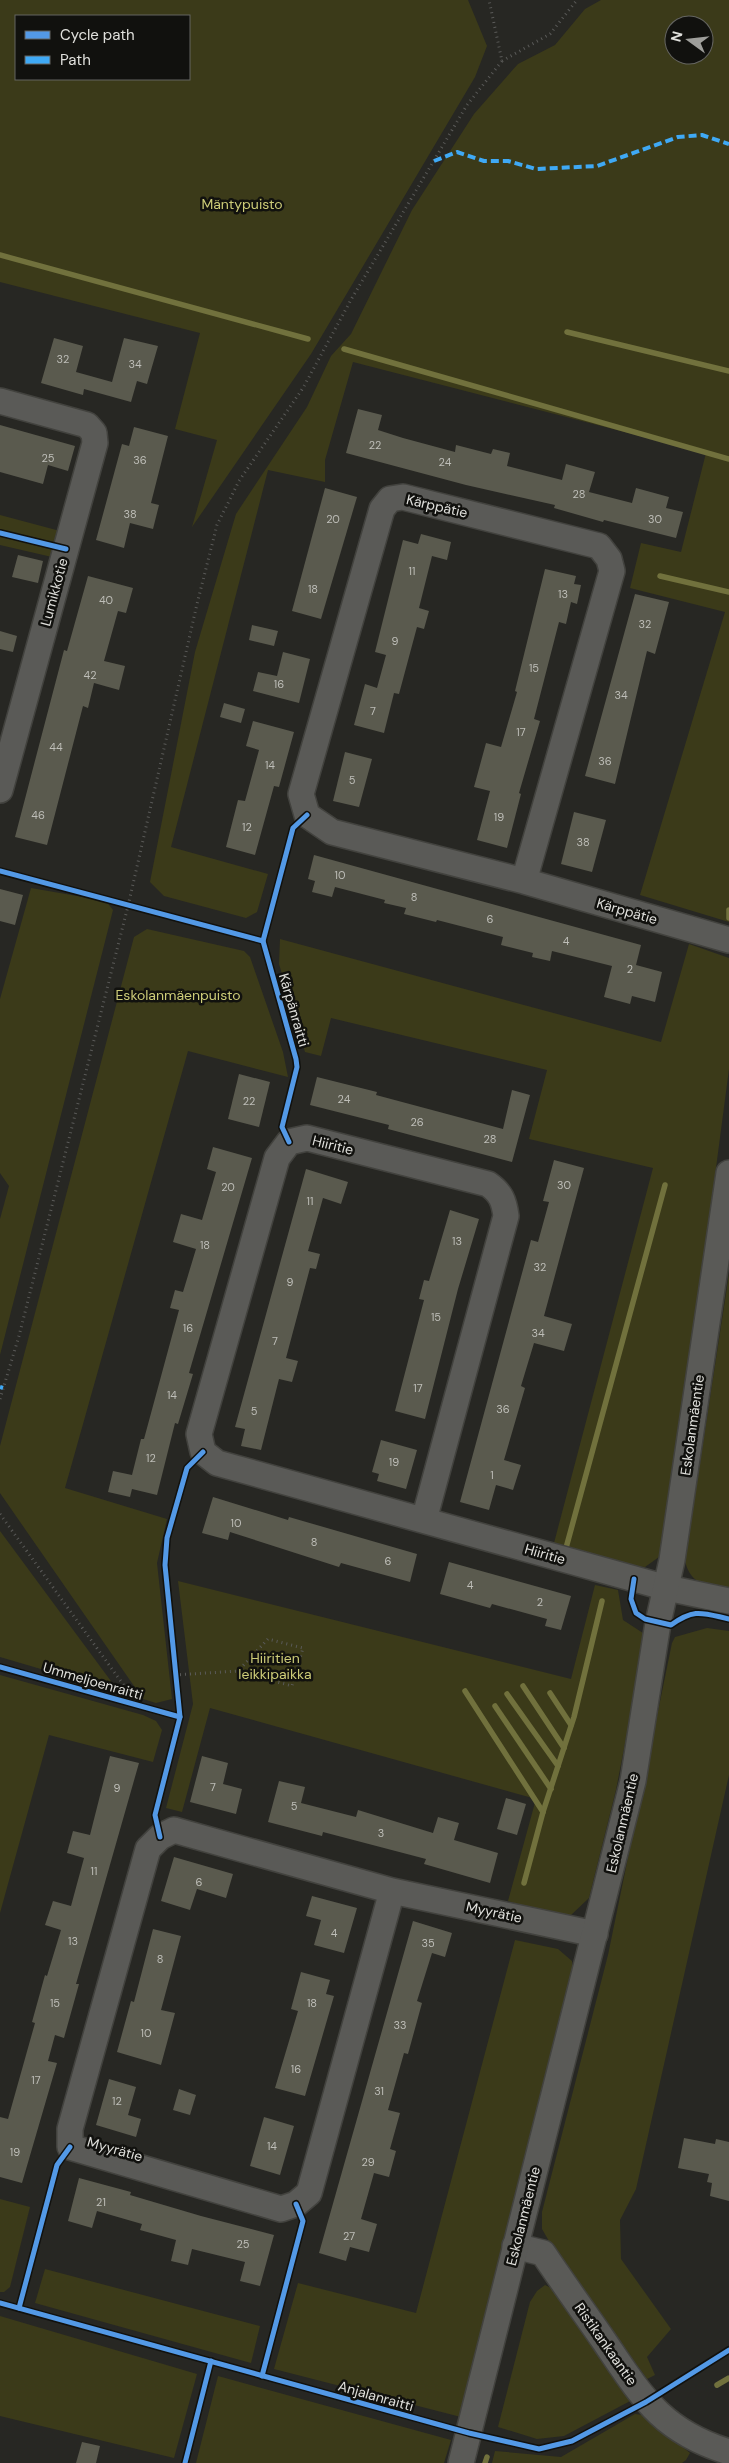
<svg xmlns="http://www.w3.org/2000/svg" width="729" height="2463" font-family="'DM Sans',sans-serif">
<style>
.green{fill:#3b3a19;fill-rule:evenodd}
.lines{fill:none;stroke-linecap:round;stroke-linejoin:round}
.stream{stroke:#71713d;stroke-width:5.5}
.building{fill:#5a5a4e}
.minor-casing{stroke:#42423e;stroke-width:28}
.path{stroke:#5a5a58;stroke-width:3;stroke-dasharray:1 4;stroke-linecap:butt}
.minor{stroke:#5a5a57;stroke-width:25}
.quiet{stroke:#3fa9f5;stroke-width:4;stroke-dasharray:8 4;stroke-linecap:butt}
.cycleway-casing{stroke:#11110e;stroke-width:8}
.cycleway{stroke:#5399e6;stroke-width:5}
.labels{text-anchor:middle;stroke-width:5;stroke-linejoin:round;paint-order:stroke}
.number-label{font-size:11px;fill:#bebeb8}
.park-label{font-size:14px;fill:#cdcc78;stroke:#11110e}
.street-label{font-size:14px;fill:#e0e0dc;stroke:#11110e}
</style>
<rect width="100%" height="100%" fill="#272723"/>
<g class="green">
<path d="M 0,0 L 468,0 L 487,46 L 475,77 L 311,354 L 192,527 L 217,440 L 175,429 L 200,333 L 0,282 ZM 16,16 L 189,16 L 189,79 L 16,79 Z"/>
<path d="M 601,0 L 729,0 L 729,922 L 640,895 L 725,612 L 630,588 L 641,543 L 681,552 L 706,453 L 353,362 L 325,460 L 325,482 L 268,470 L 171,847 L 268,874 L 257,912 L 246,918 L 164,896 L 150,882 L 195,652 L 236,514 L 307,407 L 331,356 L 351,334 L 412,210 L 474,114 L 518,64 L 555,45 L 585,9 ZM 674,25 L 704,25 L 704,55 L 674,55 Z"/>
<path d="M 0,515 L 60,531 L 52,557 L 0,545 Z"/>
<path d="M 31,888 L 106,901 L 113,910 L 0,1355 L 0,1219 L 9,1186 L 0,1173 L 0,999 Z"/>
<path d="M 147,929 L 244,951 L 250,957 L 283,1052 L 288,1077 L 188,1051 L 65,1488 L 167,1519 L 157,1563 L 172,1699 L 156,1703 L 143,1699 L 0,1493 L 0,1446 L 134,937 Z"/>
<path d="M 280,939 L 661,1042 L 689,944 L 729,958 L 729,1069 L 668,1533 L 659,1557 L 645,1567 L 623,1565 L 554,1543 L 653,1168 L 529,1139 L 547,1070 L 331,1018 L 321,1056 L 305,1052 L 279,964 Z"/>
<path d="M 729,1274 L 729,1589 C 707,1585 691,1586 685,1561 Z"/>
<path d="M 0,1531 L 119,1692 L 0,1657 Z"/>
<path d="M 178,1581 L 571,1679 L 595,1585 L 618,1590 L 623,1620 L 646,1635 L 616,1790 L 589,1898 L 571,1915 L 553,1915 L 508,1901 L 536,1799 L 210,1708 L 182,1812 L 166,1808 L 193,1704 Z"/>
<path d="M 707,1628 L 729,1631 L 729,1775 L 636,2189 L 620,2220 L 621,2259 L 671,2329 L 647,2357 L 655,2375 L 647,2379 L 553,2248 L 542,2229 L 542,2212 L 608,1955 L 672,1643 L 675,1637 Z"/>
<path d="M 0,1675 L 143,1715 L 156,1721 L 162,1730 L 153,1762 L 49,1735 L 0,1913 Z"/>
<path d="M 515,1940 L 558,1949 L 572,1961 L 574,1985 L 461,2417 L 274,2369 L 298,2283 L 416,2313 Z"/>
<path d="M 0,2199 L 30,2207 L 10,2287 L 4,2292 L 0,2292 Z"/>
<path d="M 45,2269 L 260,2326 L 251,2363 L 35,2303 Z"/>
<path d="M 545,2285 L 551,2288 L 634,2399 L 564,2436 L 537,2439 L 498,2427 L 530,2302 L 537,2291 Z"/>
<path d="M 0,2316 L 197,2374 L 174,2458 L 0,2416 Z"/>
<path d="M 218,2376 L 451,2440 L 444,2463 L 196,2463 Z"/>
<path d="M 635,2414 L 643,2415 L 690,2453 L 686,2460 L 682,2463 L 492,2463 L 495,2451 L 561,2457 Z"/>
</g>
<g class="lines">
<g class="stream">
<path d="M 0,255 L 308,339"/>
<path d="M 567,332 L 729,371"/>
<path d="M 344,349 L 729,459"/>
<path d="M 660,576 L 729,592"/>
<path d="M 729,918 L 729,910"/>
<path d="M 566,1548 L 665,1185"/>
<path d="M 523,1686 L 564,1748"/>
<path d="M 465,1691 L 543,1812"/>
<path d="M 550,1693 L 571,1725"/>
<path d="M 507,1694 L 558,1766"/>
<path d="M 495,1706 L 551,1789"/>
<path d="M 524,1883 L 543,1812 L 574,1717 L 602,1601"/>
<path d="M 717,2385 L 729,2378"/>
<path d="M 485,2463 L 487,2457"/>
</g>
</g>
<g class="building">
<path d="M 54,338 L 83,346 L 76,372 L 112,382 L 124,338 L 158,346 L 147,384 L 137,381 L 131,402 L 84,389 L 83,395 L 41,383 Z"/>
<path d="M 358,409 L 382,415 L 378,430 L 403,438 L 455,452 L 456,445 L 491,454 L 493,449 L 510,453 L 507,466 L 562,480 L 566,464 L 595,472 L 589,492 L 632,503 L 636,488 L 669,497 L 666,508 L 683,512 L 676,538 L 604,520 L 603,522 L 554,508 L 555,505 L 466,485 L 346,453 Z"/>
<path d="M 0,425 L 75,446 L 68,471 L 48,465 L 43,484 L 0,472 Z"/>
<path d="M 134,427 L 168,436 L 151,503 L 159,505 L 153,529 L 130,523 L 124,548 L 96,540 L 122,444 L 129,446 Z"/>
<path d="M 325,488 L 357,497 L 321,619 L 292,611 Z"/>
<path d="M 421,534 L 451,542 L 447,560 L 432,556 L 419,608 L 429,611 L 424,629 L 417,627 L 399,694 L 394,693 L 384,733 L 354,725 L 365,684 L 377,688 L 386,655 L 375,652 L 403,540 L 418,544 Z"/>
<path d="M 18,555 L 43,561 L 38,583 L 12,577 Z"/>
<path d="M 545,569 L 576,576 L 574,584 L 581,585 L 577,604 L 571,602 L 566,624 L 559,622 L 534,719 L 540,721 L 519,793 L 521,794 L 507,848 L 477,840 L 490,791 L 474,787 L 486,743 L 501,747 L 517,692 L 515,691 Z"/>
<path d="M 88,576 L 133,588 L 126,613 L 118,611 L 104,661 L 125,666 L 119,690 L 94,683 L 88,708 L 83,706 L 47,845 L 15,837 L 64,650 L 67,651 Z"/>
<path d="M 635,594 L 669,602 L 655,654 L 647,651 L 615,784 L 585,776 Z"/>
<path d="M 252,625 L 278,631 L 274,646 L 249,640 Z"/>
<path d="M 0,631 L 17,636 L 13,652 L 0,649 Z"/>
<path d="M 283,652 L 310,659 L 299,703 L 253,691 L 258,672 L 277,676 Z"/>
<path d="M 224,703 L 245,709 L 241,723 L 220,717 Z"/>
<path d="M 253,721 L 294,732 L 279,787 L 274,786 L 255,855 L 226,847 L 238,800 L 245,801 L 259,750 L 246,746 Z"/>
<path d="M 345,752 L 372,759 L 359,807 L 333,801 Z"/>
<path d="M 574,812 L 606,820 L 592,872 L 561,864 Z"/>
<path d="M 314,855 L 641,945 L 636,965 L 662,972 L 655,1002 L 632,996 L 630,1004 L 604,997 L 612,966 L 552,951 L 550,961 L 532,957 L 533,953 L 501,945 L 503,937 L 437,920 L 436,922 L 404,914 L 406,908 L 384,903 L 385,900 L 335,887 L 332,897 L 312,892 L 315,881 L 308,879 Z"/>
<path d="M 0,889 L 23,895 L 15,925 L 0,921 Z"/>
<path d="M 239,1074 L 270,1082 L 259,1127 L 228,1119 Z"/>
<path d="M 317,1077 L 377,1092 L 376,1095 L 503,1129 L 512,1090 L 530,1095 L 512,1162 L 388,1129 L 389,1125 L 310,1105 Z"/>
<path d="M 213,1147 L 252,1158 L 189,1373 L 193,1374 L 178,1424 L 175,1423 L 157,1495 L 132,1489 L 130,1497 L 108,1492 L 113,1471 L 132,1475 L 141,1439 L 144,1439 L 179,1310 L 170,1308 L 175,1290 L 183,1292 L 196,1249 L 173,1242 L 181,1214 L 202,1220 L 216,1172 L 207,1169 Z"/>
<path d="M 554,1160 L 584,1168 L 544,1316 L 572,1324 L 564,1351 L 534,1343 L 521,1386 L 525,1388 L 504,1460 L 521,1465 L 513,1490 L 496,1485 L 489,1510 L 460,1502 L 531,1240 L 538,1242 L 549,1202 L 543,1201 Z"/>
<path d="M 306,1169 L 348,1182 L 341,1204 L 323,1198 L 308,1251 L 320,1254 L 316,1269 L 310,1268 L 286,1358 L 298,1361 L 292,1382 L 279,1379 L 261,1450 L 241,1446 L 245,1429 L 235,1427 Z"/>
<path d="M 450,1210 L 479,1219 L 458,1289 L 425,1419 L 395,1411 L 424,1300 L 419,1299 L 424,1280 L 429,1281 Z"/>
<path d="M 381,1440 L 417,1450 L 406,1489 L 377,1481 L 379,1474 L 372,1472 Z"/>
<path d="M 213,1497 L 288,1520 L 289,1517 L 417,1554 L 410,1582 L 341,1563 L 339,1567 L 230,1532 L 228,1540 L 202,1533 Z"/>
<path d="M 449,1562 L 571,1596 L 561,1630 L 545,1626 L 547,1619 L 492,1604 L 490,1608 L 440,1594 Z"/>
<path d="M 110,1756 L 139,1763 L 76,1984 L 79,1984 L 64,2038 L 55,2035 L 48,2061 L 57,2063 L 22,2183 L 0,2177 L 0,2117 L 8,2119 L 35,2023 L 32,2022 L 45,1975 L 47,1976 L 61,1930 L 45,1925 L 53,1901 L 71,1906 L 84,1858 L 67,1853 L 73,1831 L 90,1835 Z"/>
<path d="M 202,1756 L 228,1763 L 223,1784 L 242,1789 L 236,1814 L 190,1802 Z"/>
<path d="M 279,1781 L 305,1787 L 301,1803 L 356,1817 L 358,1810 L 433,1833 L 438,1817 L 459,1823 L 454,1840 L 498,1853 L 490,1883 L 424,1864 L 426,1859 L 323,1832 L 322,1836 L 268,1822 Z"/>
<path d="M 506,1798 L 526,1804 L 517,1835 L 497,1829 Z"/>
<path d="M 174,1857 L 233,1874 L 226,1898 L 197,1889 L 190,1910 L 161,1901 Z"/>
<path d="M 312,1896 L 357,1908 L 344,1953 L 314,1945 L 321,1920 L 306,1916 Z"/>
<path d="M 413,1921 L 452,1933 L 445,1957 L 432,1953 L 417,2001 L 422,2003 L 408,2054 L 404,2053 L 388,2110 L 400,2113 L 390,2149 L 396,2151 L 389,2177 L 374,2173 L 361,2219 L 377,2224 L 369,2252 L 350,2247 L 346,2261 L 319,2253 Z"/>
<path d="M 153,1929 L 181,1936 L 161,2010 L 175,2013 L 161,2065 L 117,2052 L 131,2001 L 134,2002 Z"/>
<path d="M 301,1972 L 330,1980 L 326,1994 L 334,1996 L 305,2096 L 275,2088 L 298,2011 L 291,2009 Z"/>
<path d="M 109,2079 L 136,2087 L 128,2115 L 141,2119 L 136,2137 L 96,2125 Z"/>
<path d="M 179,2089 L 196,2095 L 190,2115 L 173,2110 Z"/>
<path d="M 264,2117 L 294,2126 L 280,2175 L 250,2166 Z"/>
<path d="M 684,2138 L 715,2144 L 716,2139 L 729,2142 L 729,2201 L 710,2196 L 712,2183 L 707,2182 L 709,2174 L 678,2168 Z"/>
<path d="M 79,2178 L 131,2192 L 130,2195 L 201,2216 L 274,2235 L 260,2286 L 240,2281 L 245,2262 L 192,2249 L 188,2265 L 171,2261 L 176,2240 L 140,2230 L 142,2224 L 97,2211 L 92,2228 L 68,2221 Z"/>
<path d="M 82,2442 L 100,2446 L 96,2463 L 76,2463 Z"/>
</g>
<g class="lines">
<g class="minor-casing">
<g id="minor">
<path d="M 0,401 L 87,425 L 94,433 L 95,443 L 0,790"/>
<path d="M 524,881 L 612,571 L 609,559 L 599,546 L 403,497 L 390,499 L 382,509 L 301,794 L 307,815 L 332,832 L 524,881 L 729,940"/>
<path d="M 424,1520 L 506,1216 C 504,1201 501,1193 488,1184 L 307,1138 L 289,1142 L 277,1158 L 199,1434 L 203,1452 L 217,1463 L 667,1588 L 729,1601"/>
<path d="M 392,1891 L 309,2193 L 296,2204 L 281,2209 L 70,2147 L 70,2129 L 148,1849 L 160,1837 L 174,1830 L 392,1891 L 595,1934"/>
<path d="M 515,2246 L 543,2253 C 563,2283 584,2312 604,2341 C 642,2397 661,2431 729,2452"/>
<path d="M 461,2463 L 633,1781 L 658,1623 L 672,1560 L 729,1173"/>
</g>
</g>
<g class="path">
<path d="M 502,61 L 550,34 L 577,0"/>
<path d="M 0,533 L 46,544"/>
<path d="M 0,1399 L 19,1336 L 128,906 L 197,604 L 217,525 L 239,481 L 303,388 L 352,298 L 467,105 L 502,61 L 489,0"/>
<path d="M 0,1514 L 138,1705"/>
<path d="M 175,1675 L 238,1671 L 292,1686 L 303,1648 L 268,1639 L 238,1671"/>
</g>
<use href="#minor" class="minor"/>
<g class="quiet">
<path d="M 434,161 L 457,152 L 484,161 L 508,161 L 536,169 L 597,166 L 678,137 L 702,135 L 729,144"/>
<path d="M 0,1387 L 3,1388"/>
</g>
<g class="cycleway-casing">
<g id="cycleway">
<path d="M 0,533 L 66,549"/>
<path d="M 0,871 L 263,941 L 293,828 L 307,815"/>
<path d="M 263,941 L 296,1059 L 297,1067 L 282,1127 L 289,1142"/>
<path d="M 634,1579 L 631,1599 L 636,1613 L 645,1619 L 671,1625 C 695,1608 702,1613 729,1619"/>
<path d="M 0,1667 L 180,1717"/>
<path d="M 160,1837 L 155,1815 L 180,1717 L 165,1565 L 167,1538 L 187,1468 L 203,1452"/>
<path d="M 0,2303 L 469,2433 L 539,2449 L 572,2441 L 646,2402 L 729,2350"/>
<path d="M 19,2308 L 57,2165 L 70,2147"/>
<path d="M 262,2376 L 303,2221 L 296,2204"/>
<path d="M 185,2463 L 211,2361"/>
</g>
</g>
<use href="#cycleway" class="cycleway"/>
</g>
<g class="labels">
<g class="number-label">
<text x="63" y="363">32</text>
<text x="135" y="368">34</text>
<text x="375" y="449">22</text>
<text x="48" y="462">25</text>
<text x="140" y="464">36</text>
<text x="445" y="466">24</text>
<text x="579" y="498">28</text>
<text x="130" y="518">38</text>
<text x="333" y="523">20</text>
<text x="655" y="523">30</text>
<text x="412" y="575">11</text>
<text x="313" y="593">18</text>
<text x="563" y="598">13</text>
<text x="106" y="604">40</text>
<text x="645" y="628">32</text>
<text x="395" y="645">9</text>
<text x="534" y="672">15</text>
<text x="90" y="679">42</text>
<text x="279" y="688">16</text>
<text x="621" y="699">34</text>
<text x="373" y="715">7</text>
<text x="521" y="736">17</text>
<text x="56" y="751">44</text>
<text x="605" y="765">36</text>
<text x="270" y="769">14</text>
<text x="352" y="784">5</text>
<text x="38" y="819">46</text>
<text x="499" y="821">19</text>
<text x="247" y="831">12</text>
<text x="583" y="846">38</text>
<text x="340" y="879">10</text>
<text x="414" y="901">8</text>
<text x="490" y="923">6</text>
<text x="566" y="945">4</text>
<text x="630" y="973">2</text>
<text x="344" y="1103">24</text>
<text x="249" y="1105">22</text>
<text x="417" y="1126">26</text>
<text x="490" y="1143">28</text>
<text x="564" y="1189">30</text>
<text x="228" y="1191">20</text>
<text x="310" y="1205">11</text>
<text x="457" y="1245">13</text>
<text x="205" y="1249">18</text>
<text x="540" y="1271">32</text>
<text x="290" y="1286">9</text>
<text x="436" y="1321">15</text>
<text x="188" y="1332">16</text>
<text x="538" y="1337">34</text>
<text x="275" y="1345">7</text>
<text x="418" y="1392">17</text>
<text x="172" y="1399">14</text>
<text x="503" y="1413">36</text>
<text x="254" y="1415">5</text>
<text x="151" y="1462">12</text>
<text x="394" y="1466">19</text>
<text x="492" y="1479">1</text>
<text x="236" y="1527">10</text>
<text x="314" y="1546">8</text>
<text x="388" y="1565">6</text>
<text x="470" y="1589">4</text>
<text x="540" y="1606">2</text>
<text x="213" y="1791">7</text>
<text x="117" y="1792">9</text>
<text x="294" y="1810">5</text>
<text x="381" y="1837">3</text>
<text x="94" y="1875">11</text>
<text x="199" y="1886">6</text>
<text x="334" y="1937">4</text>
<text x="73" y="1945">13</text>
<text x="428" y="1947">35</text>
<text x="160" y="1963">8</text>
<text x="55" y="2007">15</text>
<text x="312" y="2007">18</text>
<text x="400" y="2029">33</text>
<text x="146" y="2037">10</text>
<text x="296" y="2073">16</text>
<text x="36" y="2084">17</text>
<text x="379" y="2095">31</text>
<text x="117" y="2105">12</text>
<text x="272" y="2150">14</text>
<text x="15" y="2156">19</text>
<text x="368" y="2166">29</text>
<text x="101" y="2206">21</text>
<text x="349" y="2240">27</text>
<text x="243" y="2248">25</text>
</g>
<g class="park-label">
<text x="242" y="209">Mäntypuisto</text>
<text x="178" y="1000">Eskolanmäenpuisto</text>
<text x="275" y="1663">Hiiritien<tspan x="275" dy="16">leikkipaikka</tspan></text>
</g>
<g class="street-label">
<text transform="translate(437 506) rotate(13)" y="5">Kärppätie</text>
<text transform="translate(54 592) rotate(-75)" y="5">Lumikkotie</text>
<text transform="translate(627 911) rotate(16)" y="5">Kärppätie</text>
<text transform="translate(294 1010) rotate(74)" y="5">Kärpänraitti</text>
<text transform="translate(333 1145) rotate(14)" y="5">Hiiritie</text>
<text transform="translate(692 1425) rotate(-82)" y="5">Eskolanmäentie</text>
<text transform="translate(545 1554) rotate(16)" y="5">Hiiritie</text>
<text transform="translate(93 1681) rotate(16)" y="5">Ummeljoenraitti</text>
<text transform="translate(622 1823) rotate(-77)" y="5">Eskolanmäentie</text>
<text transform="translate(494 1912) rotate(12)" y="5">Myyrätie</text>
<text transform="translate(115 2149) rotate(16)" y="5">Myyrätie</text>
<text transform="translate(523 2216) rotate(-76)" y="5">Eskolanmäentie</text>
<text transform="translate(606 2344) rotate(55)" y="5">Ristikankaantie</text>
<text transform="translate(376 2396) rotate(16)" y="5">Anjalanraitti</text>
</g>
</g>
<rect x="15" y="15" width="175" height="65" fill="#11110e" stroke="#646460"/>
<rect x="25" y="31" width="25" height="8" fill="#5399e6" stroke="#646460"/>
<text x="60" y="40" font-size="15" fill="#e0e0dc">Cycle path</text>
<rect x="25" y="56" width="25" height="8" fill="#3fa9f5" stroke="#646460"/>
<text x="60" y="65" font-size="15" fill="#e0e0dc">Path</text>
<g transform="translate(689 40) rotate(285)"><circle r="24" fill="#11110e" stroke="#646460"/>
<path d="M0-4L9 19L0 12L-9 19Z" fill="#9f9f9b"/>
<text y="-8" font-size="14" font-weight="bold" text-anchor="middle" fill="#e0e0dc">N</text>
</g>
</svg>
